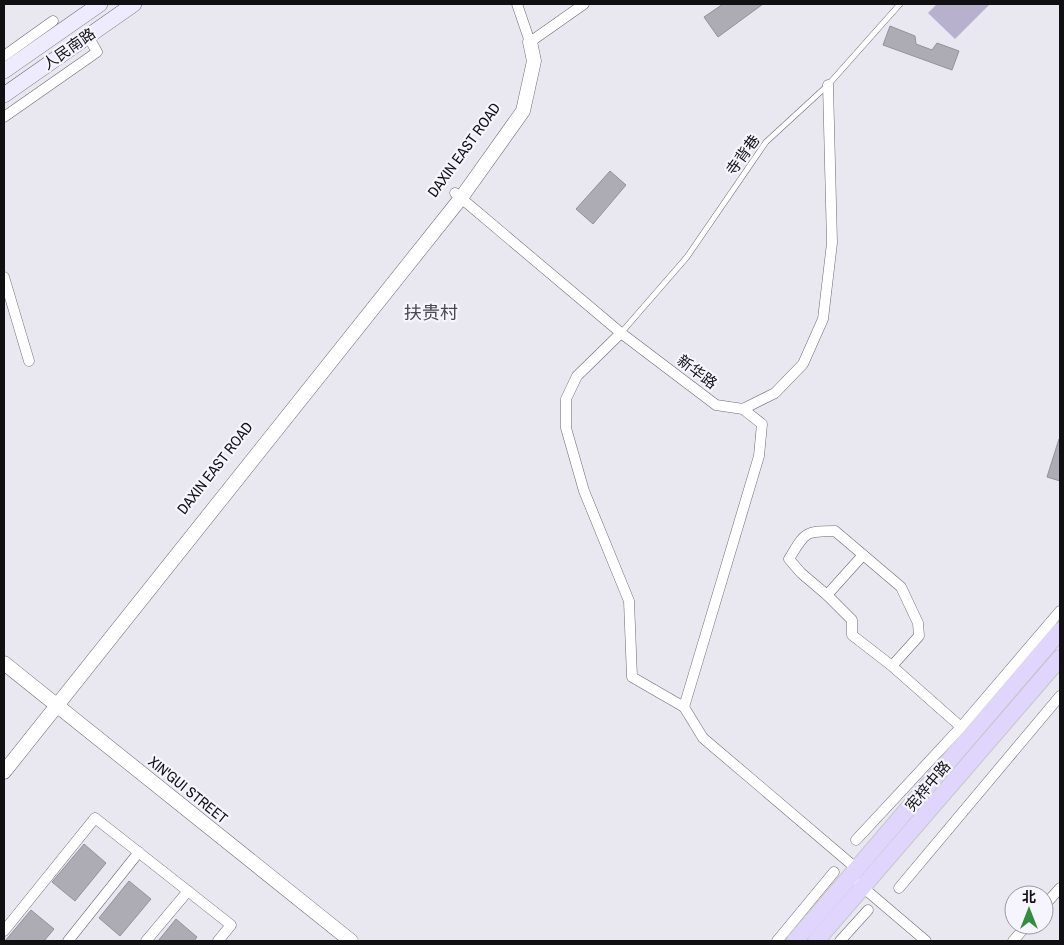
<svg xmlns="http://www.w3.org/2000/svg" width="1064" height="945" font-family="'Archivo Narrow','Noto Sans SC',sans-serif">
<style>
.green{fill:#b7b1cd}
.building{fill:#adabb4;stroke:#93919a}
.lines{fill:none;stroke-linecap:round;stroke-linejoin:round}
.service-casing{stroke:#6c6a72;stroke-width:6}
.minor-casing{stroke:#6c6a72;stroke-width:11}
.tertiary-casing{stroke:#6c6a72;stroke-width:15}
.secondary-casing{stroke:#6c6a72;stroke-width:16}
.primary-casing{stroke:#c6c5c6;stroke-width:18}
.service{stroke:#fff;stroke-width:5}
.minor{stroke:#fff;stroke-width:10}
.tertiary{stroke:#fff;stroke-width:14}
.secondary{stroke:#efebfe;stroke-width:15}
.primary{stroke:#e0d6fd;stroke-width:16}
.labels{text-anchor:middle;stroke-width:4.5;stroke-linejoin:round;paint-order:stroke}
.street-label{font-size:15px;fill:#100f12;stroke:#f6f4fd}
.quarter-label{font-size:18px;fill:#49484f;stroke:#f6f4fd}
</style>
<rect width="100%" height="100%" fill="#e9e7f0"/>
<path class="green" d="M 937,4 L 990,4 L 955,39 L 928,13 Z"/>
<g class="building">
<path d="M 723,4 L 763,4 L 718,37 L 704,17 Z"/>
<path d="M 890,26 L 915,36 L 916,44 L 932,50 L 937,43 L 959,51 L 952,70 L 883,45 Z"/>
<path d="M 610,171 L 626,185 L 593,224 L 576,209 Z"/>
<path d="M 1059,439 L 1060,440 L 1060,481 L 1047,477 Z"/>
<path d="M 84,844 L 106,863 L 75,901 L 52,882 Z"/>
<path d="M 129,881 L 151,899 L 120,936 L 99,918 Z"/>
<path d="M 31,910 L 54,929 L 44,941 L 5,941 Z"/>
<path d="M 176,919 L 197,937 L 194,941 L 158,941 Z"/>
</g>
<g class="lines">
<g class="service-casing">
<path id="service" d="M 621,333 L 687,257 L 766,142 L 828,85 L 900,4"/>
</g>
<g class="minor-casing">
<g id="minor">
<path d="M 517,4 L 530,42 L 584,4"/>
<path d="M 4,56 L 53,21"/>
<path d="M 4,117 L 97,52 L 88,36"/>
<path d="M 455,193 L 621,333 L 716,405 L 743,409 L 775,393 L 803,364 L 823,319 L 832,243 L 828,85"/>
<path d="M 4,277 L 29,361"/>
<path d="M 621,333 L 577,376 L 566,399 L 566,428 L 584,491 L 629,601 L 632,677 L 684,707 L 703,738 L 857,869"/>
<path d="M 827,595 L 863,555"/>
<path d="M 892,666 L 919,636 L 918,623 L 901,587 L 835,531 C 803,531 805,533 789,559 L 801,573 L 827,595 L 852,620 L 852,635 L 892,666 L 961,727"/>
<path d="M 684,707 L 759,456 L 762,424 L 743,409"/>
<path d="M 856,840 L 961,727 L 1060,611"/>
<path d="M 859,884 L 926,941"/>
<path d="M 899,888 L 1060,696"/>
<path d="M 1044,906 L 1060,888"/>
<path d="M 4,931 L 95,818 L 231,925 L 218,941"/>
<path d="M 68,941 L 139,852"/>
<path d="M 146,941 L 188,891"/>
<path d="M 777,941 L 834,872"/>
<path d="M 840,941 L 868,910"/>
<path d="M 1013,941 L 1027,925"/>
</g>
</g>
<g class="tertiary-casing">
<g id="tertiary">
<path d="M 4,663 L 351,941"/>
<path d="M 4,772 L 461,198 L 523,111 L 534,61 L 530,42"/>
</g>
</g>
<g class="secondary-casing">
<g id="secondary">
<path d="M 4,71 L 100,4"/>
<path d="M 4,95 L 134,4"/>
</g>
</g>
<g class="primary-casing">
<g id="primary">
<path d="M 795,941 L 1060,631"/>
<path d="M 816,941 L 1060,658"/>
</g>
</g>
<use href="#service" class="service"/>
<use href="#minor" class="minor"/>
<use href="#tertiary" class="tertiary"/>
<use href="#secondary" class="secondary"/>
<use href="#primary" class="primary"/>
</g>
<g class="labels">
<g class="street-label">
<text transform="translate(69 49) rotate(-35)" y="5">人民南路</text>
<text transform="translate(464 150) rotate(-54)" y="5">DAXIN EAST ROAD</text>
<text transform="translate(743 155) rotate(-54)" y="5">寺背巷</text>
<text transform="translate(697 372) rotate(37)" y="5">新华路</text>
<text transform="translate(215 468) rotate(-52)" y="5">DAXIN EAST ROAD</text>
<text transform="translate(928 786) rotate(-50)" y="5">宪梓中路</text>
<text transform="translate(188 790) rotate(39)" y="5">XIN'GUI STREET</text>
</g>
<g class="quarter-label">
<text x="431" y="319">扶贵村</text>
</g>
</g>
<rect width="1064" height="945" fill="none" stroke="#100f12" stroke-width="10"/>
<g transform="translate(1029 910)"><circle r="24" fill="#f6f4fd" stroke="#9a989f"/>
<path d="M0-4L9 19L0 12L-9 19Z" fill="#328e3f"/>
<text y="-8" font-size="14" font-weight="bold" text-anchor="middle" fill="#100f12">北</text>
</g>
</svg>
